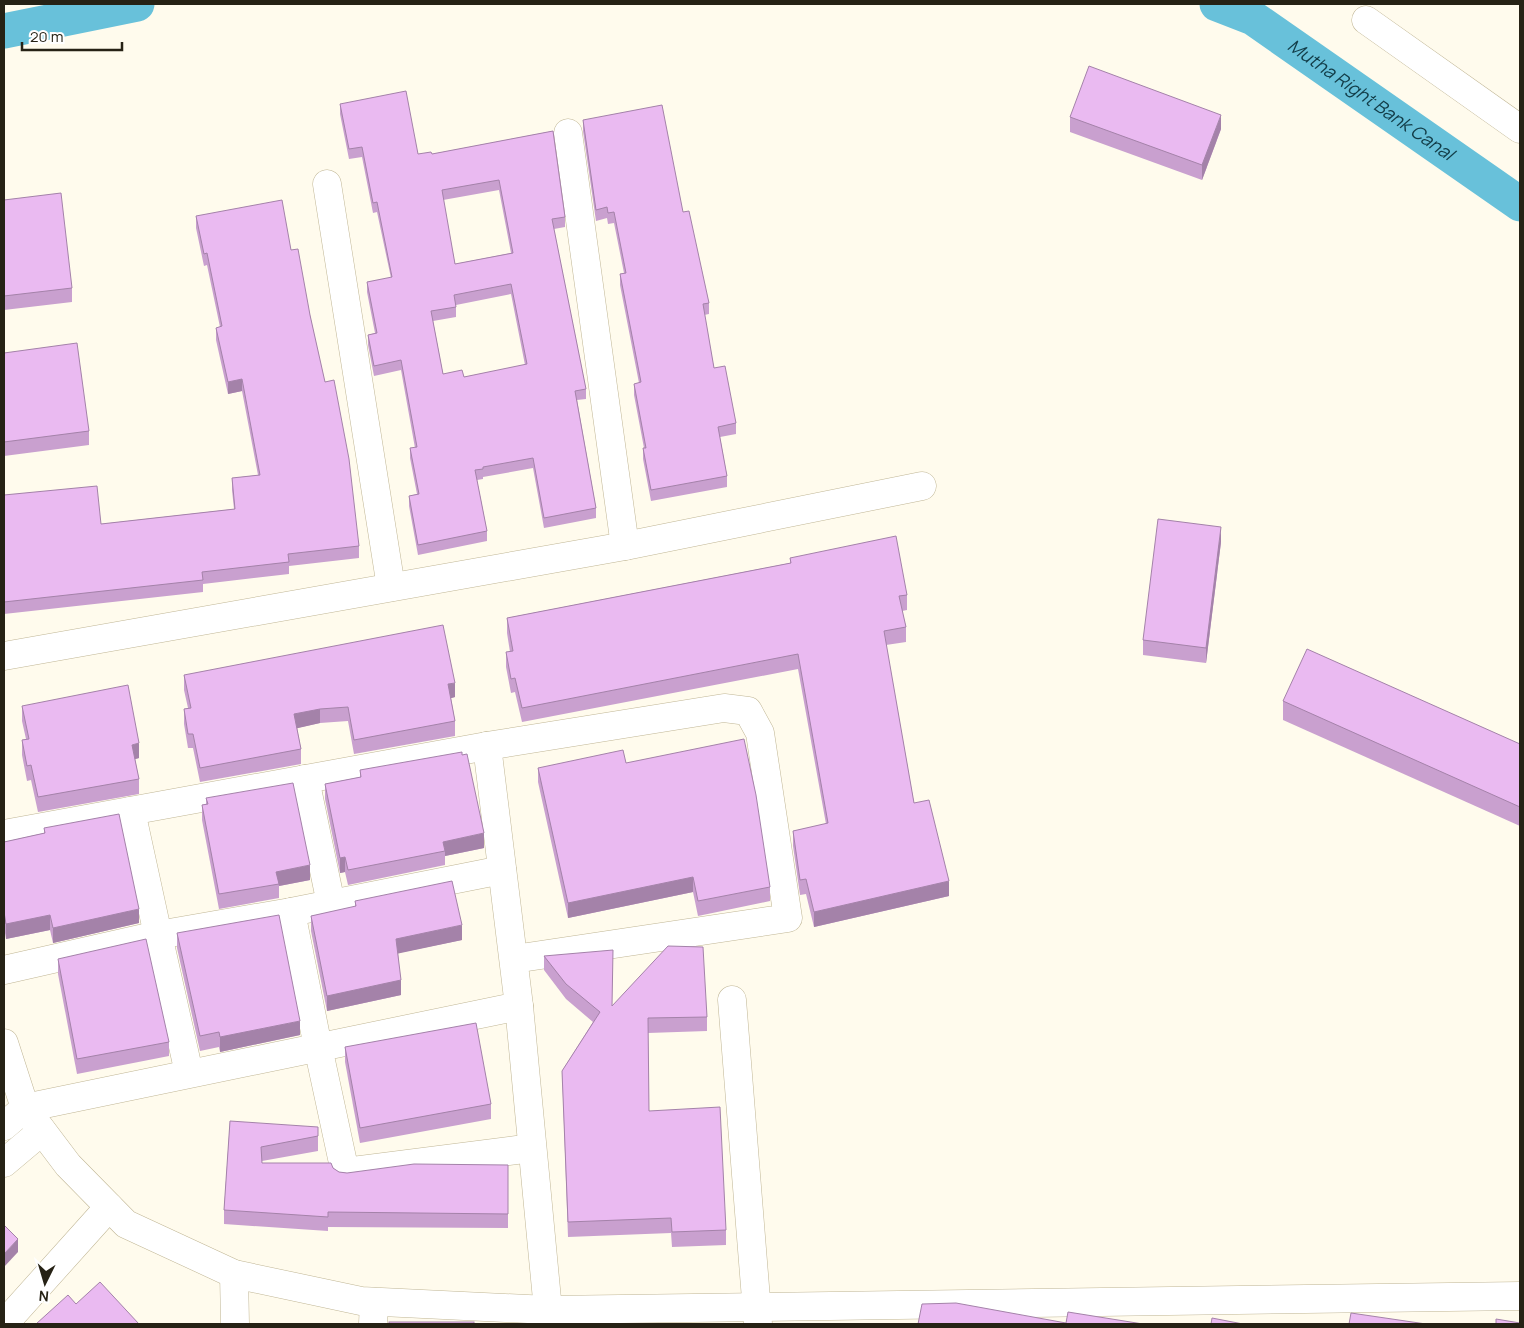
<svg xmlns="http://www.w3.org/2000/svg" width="1524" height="1328" font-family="Manrope,sans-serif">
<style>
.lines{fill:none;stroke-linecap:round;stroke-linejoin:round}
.canal{stroke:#68c1da;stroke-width:35}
.minor-casing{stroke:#c0b695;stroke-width:29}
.minor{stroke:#fff;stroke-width:28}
.wall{fill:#c9a0cf;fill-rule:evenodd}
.shaded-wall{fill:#a482a9}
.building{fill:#eabaf1;stroke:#a482a9;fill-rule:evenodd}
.labels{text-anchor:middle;stroke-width:5;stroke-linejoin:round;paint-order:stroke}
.water-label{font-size:18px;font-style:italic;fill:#123c47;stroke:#fff}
</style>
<rect width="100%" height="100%" fill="#fffbed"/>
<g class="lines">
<g class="canal">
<path id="s1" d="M 1217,4 L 1253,18 L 1520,204"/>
<path d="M 4,31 L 137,4"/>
</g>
<g class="minor-casing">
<g id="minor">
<path d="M 1366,20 L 1520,129"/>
<path d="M 568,133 L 625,546"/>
<path d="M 327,184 L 391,587"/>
<path d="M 4,656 L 625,546 L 922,486"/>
<path d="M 487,746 L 519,1006 L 548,1310 L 547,1324"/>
<path d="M 305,779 L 331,904"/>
<path d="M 131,811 L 158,935 L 291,912 L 502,870"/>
<path d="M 4,834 L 487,746 L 724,708 L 748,711 L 760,733 L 788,918 L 514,959"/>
<path d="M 291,912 L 318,1047 L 345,1172 L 532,1148"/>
<path d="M 4,970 L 158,935 L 189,1073"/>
<path d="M 732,1000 L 758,1324"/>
<path d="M 4,1043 L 25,1108 L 68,1165 L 126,1224 L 234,1274 L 361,1301 L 548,1310 L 1520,1296"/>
<path d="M 4,1126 L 25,1108 L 519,1006"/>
<path d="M 4,1163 L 42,1131"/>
<path d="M 234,1274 L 235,1324"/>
<path d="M 4,1324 L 109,1207"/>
<path d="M 373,1324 L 374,1302"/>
</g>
</g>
<use href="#minor" class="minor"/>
</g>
<g class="wall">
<path d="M 340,104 L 418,154 L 432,154 L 553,131 L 565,217 L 565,227 L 554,229 L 586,389 L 586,399 L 577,400 L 596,508 L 596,518 L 544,528 L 533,468 L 483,477 L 483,479 L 477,480 L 487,531 L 487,541 L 418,555 L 409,506 L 409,496 L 417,494 L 410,458 L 410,448 L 415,448 L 401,370 L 374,376 L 368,345 L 368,335 L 375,333 L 367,292 L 367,282 L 391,278 L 377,212 L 373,213 L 362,157 L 349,159 L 340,114 ZM 499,190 L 511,253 L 455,264 L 443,200 ZM 511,294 L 525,365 L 464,377 L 443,374 L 433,321 L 456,317 L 456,305 Z"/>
<path d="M 1070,117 L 1221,129 L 1202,180 L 1070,132 Z"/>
<path d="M 583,120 L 683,212 L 709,303 L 709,314 L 704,315 L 714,368 L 736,423 L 736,434 L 720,437 L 727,476 L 727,487 L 651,501 L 643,459 L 643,448 L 644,448 L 634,395 L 634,384 L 639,383 L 620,285 L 620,274 L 624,273 L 614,223 L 608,224 L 607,218 L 596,221 L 583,131 Z"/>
<path d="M 4,200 L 72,288 L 72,302 L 4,310 Z"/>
<path d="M 196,216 L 291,250 L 310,315 L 359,546 L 359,558 L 289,566 L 289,574 L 203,584 L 203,592 L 4,614 L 4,495 L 101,524 L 234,509 L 232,490 L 232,478 L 258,475 L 242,391 L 228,394 L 216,340 L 216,328 L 220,327 L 207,265 L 204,266 L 196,228 Z"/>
<path d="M 4,353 L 89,431 L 89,445 L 4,456 Z"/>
<path d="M 1221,542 L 1206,663 L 1143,655 L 1143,640 Z"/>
<path d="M 790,558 L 907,595 L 907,610 L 902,611 L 906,627 L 906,642 L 886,645 L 914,803 L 949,896 L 814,927 L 806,894 L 800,895 L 793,846 L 793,831 L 826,824 L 798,669 L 522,722 L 515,692 L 511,693 L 506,667 L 506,652 L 510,652 L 507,633 L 507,618 L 790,563 Z"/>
<path d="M 184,675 L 455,697 L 451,698 L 455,721 L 455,736 L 354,754 L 348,721 L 320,723 L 297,728 L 301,749 L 301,764 L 200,782 L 193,748 L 188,748 L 184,724 L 184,709 L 188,708 L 184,690 Z"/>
<path d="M 1283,701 L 1520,744 L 1520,826 L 1283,720 Z"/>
<path d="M 22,706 L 139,758 L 135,759 L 139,779 L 139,794 L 38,812 L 31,780 L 27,781 L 22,755 L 22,740 L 26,739 L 22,721 Z"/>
<path d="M 626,763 L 770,887 L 770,901 L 698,916 L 693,892 L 568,918 L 538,782 L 538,768 Z"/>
<path d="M 360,770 L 484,848 L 445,856 L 445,865 L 348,885 L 345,872 L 340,873 L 325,799 L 325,784 L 360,777 Z"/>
<path d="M 206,798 L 310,880 L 279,886 L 279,898 L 219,909 L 202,820 L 202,805 L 206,804 Z"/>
<path d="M 44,828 L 139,923 L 53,943 L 50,930 L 6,939 L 4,927 L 4,842 L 44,833 Z"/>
<path d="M 355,901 L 462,940 L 398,953 L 401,995 L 327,1011 L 311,931 L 311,916 L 355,907 Z"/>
<path d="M 177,933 L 300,1035 L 220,1052 L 219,1047 L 200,1051 L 177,948 Z"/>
<path d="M 544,956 L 612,1006 L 707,1017 L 707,1031 L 648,1033 L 649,1111 L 726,1230 L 726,1245 L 672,1247 L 671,1233 L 568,1237 L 562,1071 L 593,1022 L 566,999 L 544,970 Z"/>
<path d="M 58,959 L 169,1042 L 169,1056 L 77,1074 L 58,974 Z"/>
<path d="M 345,1047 L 491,1104 L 491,1119 L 360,1143 L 345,1062 Z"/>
<path d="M 230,1121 L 318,1136 L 318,1151 L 262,1161 L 262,1163 L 333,1168 L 339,1172 L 347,1173 L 508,1165 L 508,1228 L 328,1227 L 328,1231 L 224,1224 L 224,1210 Z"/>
</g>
<g class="shaded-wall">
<path d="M 1221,115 L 1221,129 L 1202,180 L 1202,165 Z"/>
<path d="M 242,379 L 242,391 L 228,394 L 228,382 Z"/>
<path d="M 1221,527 L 1221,542 L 1206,663 L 1206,648 Z"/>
<path d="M 455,683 L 455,697 L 448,699 L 448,684 Z"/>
<path d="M 320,709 L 320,723 L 294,729 L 294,714 Z"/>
<path d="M 139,743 L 139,758 L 132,760 L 132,745 Z"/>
<path d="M 484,833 L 484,848 L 445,856 L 445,851 L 443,842 Z"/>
<path d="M 345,857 L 345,872 L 340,873 L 340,858 Z"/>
<path d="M 310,865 L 310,880 L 279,886 L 276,872 Z"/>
<path d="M 693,877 L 693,892 L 568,918 L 568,903 Z"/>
<path d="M 949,881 L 949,896 L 814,927 L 814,912 Z"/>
<path d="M 139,909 L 139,923 L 53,943 L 53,928 Z"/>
<path d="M 50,915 L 50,930 L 6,939 L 6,924 Z"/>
<path d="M 462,925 L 462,940 L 396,954 L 396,939 Z"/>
<path d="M 401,980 L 401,995 L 327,1011 L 327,996 Z"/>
<path d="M 300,1021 L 300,1035 L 220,1052 L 220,1037 Z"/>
<path d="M 18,1239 L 18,1252 L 4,1267 L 4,1254 Z"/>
</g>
<g class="building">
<path d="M 1089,66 L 1221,115 L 1202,165 L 1070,117 Z"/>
<path d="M 406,91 L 418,154 L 431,152 L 432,154 L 553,131 L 565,217 L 552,219 L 586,389 L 575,391 L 596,508 L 544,518 L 533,458 L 483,467 L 483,469 L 475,470 L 487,531 L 418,545 L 409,496 L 419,494 L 410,448 L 417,447 L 401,360 L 374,366 L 368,335 L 377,333 L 367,282 L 392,277 L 377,202 L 373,203 L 362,147 L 349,149 L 340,104 ZM 499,180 L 513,253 L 455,264 L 442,190 ZM 511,284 L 527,364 L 464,377 L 462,370 L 443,374 L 431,311 L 456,307 L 454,295 Z"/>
<path d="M 662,105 L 683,212 L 689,211 L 709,303 L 703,304 L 714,368 L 725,366 L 736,423 L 718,427 L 727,476 L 651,490 L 643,448 L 646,448 L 634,384 L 641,382 L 620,274 L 626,273 L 614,212 L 608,213 L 607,207 L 596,210 L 583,120 Z"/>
<path d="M 61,193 L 72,288 L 4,296 L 4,200 Z"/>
<path d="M 282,200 L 291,250 L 298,249 L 310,315 L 325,382 L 334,380 L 349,459 L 359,546 L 288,554 L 289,562 L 202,572 L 203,580 L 4,602 L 4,495 L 97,486 L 101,524 L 235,509 L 232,478 L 260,475 L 242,379 L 228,382 L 216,328 L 222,326 L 207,253 L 204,254 L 196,216 Z"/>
<path d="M 77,343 L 89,431 L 4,442 L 4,353 Z"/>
<path d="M 1158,519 L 1221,527 L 1206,648 L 1143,640 Z"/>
<path d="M 896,536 L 907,595 L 899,596 L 906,627 L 884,631 L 914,803 L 929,800 L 949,881 L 814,912 L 806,879 L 800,880 L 793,831 L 828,823 L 798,654 L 522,708 L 515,678 L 511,679 L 506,652 L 513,651 L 507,618 L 791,563 L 790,558 Z"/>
<path d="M 443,625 L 455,683 L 448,684 L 455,721 L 354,740 L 348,707 L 320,709 L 294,714 L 301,749 L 200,768 L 193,734 L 188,734 L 184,709 L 191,708 L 184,675 Z"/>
<path d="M 1307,649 L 1520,744 L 1520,807 L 1283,701 Z"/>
<path d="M 128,685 L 139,743 L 132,745 L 139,779 L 38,797 L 31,765 L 27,766 L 22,740 L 29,739 L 22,706 Z"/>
<path d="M 744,739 L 756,795 L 770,887 L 698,901 L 693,877 L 568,903 L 538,768 L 623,750 L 626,763 Z"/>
<path d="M 462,752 L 462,755 L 467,754 L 484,833 L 443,842 L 445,851 L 348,870 L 345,857 L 340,858 L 325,784 L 361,777 L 360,770 Z"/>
<path d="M 293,783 L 310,865 L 276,872 L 279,884 L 219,894 L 202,805 L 208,804 L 206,798 Z"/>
<path d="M 119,814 L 139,909 L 53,928 L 50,915 L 6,924 L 4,912 L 4,842 L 45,833 L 44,828 Z"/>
<path d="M 452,881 L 462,925 L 396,939 L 401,980 L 327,996 L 311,916 L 356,906 L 355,901 Z"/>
<path d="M 279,915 L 300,1021 L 220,1037 L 219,1032 L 200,1036 L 177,933 Z"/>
<path d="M 146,939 L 169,1042 L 77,1059 L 58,959 Z"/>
<path d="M 668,946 L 703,947 L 707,1017 L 648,1018 L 649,1111 L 720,1107 L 726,1230 L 672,1232 L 671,1218 L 568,1222 L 562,1071 L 600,1012 L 566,984 L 544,956 L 613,950 L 612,1006 Z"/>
<path d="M 476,1023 L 491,1104 L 360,1128 L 345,1047 Z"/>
<path d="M 230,1121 L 318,1127 L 318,1136 L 261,1147 L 262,1163 L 331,1163 L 333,1168 L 339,1172 L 347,1173 L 414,1164 L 508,1165 L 508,1214 L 328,1212 L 328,1217 L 224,1210 Z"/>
<path d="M 4,1225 L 18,1239 L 4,1254 Z"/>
<path d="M 100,1282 L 139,1324 L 36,1324 L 68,1295 L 76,1304 Z"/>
<path d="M 956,1303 L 1066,1323 L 1068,1312 L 1143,1324 L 918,1324 L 922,1304 Z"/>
<path d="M 1351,1313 L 1426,1324 L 1349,1324 Z"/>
<path d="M 1212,1318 L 1243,1324 L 1211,1324 Z"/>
<path d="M 1496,1319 L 1520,1323 L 1520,1324 L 1496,1324 Z"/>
<rect x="389" y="1322" width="85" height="2"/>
</g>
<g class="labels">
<g class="water-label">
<text dy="6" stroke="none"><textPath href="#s1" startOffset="182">Mutha Right Bank Canal</textPath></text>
</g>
</g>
<rect width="1524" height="1328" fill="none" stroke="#262215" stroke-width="10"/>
<g transform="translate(45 1283) rotate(185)" stroke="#ffffff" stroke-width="4" paint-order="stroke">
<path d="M0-4L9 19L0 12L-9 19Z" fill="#262215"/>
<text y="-8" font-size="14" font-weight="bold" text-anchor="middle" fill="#262215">N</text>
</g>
<path d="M22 42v8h100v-8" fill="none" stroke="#262215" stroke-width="2.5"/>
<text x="30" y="42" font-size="15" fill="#262215" stroke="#ffffff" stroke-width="4" paint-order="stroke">20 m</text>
</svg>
